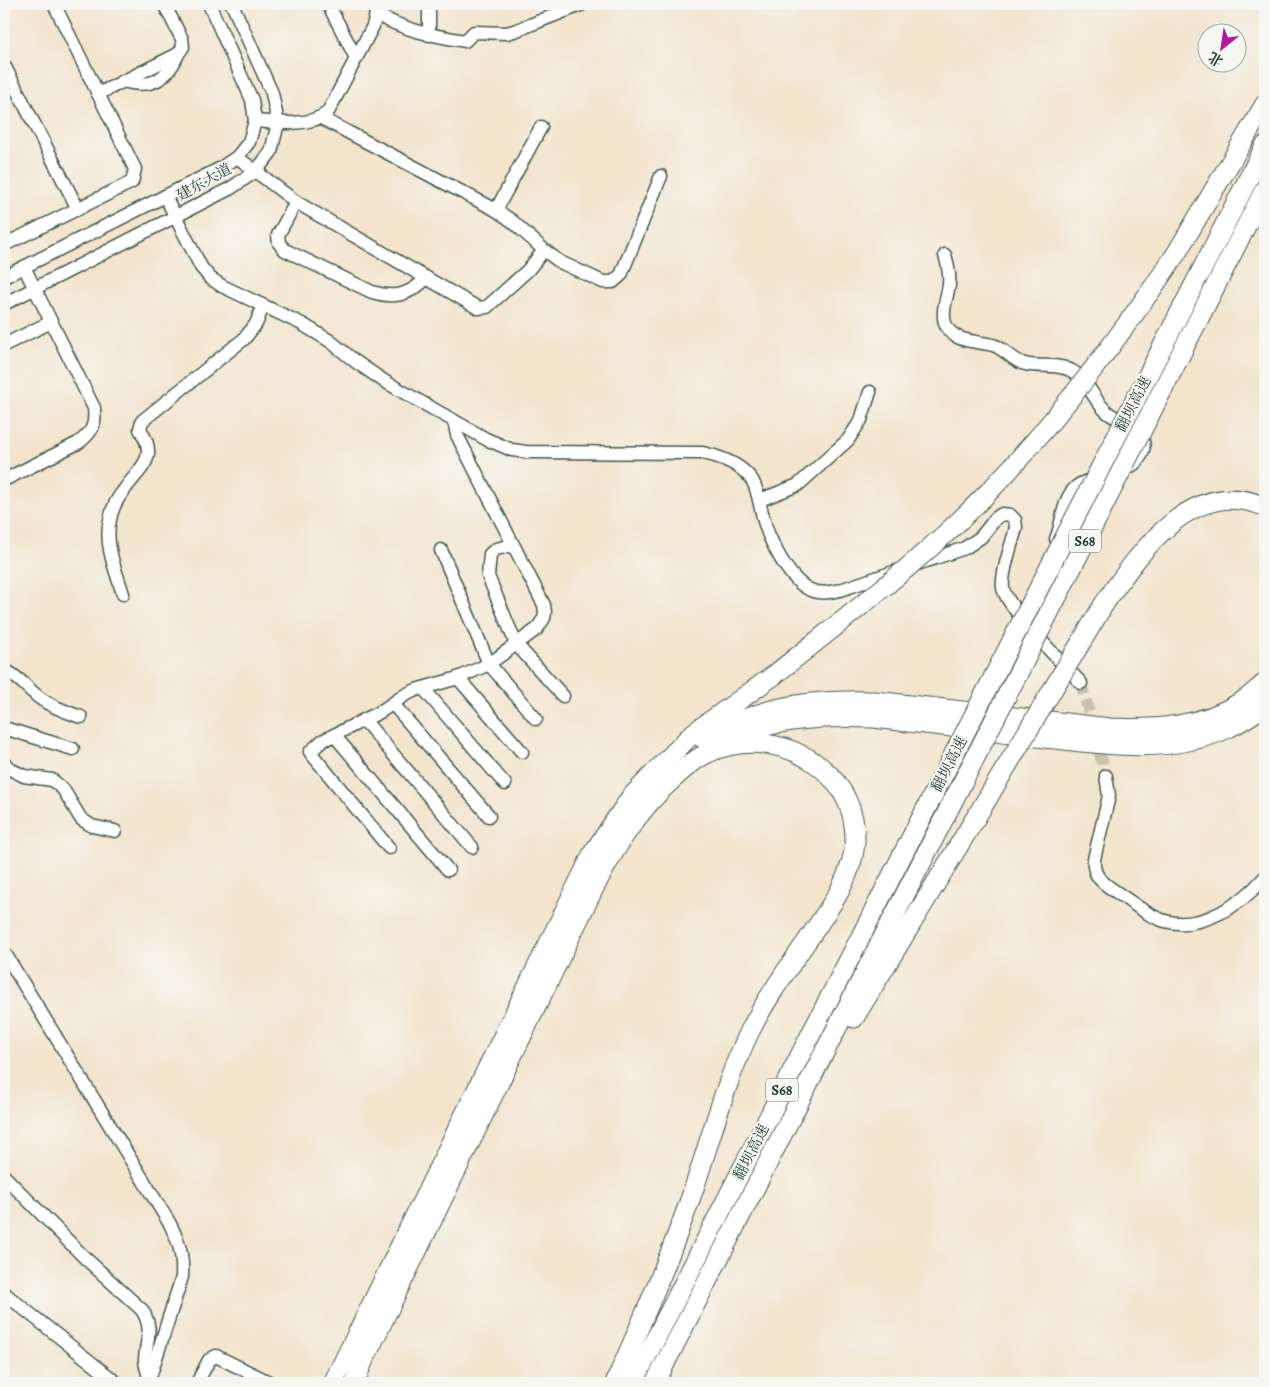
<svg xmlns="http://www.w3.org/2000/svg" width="1269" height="1387" font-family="Alegreya,'Noto Serif SC',serif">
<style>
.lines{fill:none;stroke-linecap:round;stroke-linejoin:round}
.minor-tunnel{stroke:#c9c3ae;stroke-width:12;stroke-dasharray:12 6;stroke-linecap:butt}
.minor-casing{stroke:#3f564b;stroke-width:15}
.highway-casing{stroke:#3f564b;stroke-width:21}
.minor{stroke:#fff;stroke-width:12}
.highway{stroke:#fff;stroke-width:19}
.highway-bridge-casing{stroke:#3f564b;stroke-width:21;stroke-linecap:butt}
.highway-bridge{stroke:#fff;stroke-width:19}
.labels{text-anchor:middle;stroke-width:4.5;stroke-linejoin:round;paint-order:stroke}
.shield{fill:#f6f6f2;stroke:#60746d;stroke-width:1}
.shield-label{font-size:14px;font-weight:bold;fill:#1f3d34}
.street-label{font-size:15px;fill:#1f3d34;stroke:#f6f6f2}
</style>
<rect width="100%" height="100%" fill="#f6f6f2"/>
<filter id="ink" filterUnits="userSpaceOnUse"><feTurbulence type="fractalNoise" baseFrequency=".02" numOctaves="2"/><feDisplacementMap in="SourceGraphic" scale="10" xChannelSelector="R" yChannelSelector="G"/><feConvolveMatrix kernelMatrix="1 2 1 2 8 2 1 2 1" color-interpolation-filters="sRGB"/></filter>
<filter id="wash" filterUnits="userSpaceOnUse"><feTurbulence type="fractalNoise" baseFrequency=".0096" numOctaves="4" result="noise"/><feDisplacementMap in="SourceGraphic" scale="20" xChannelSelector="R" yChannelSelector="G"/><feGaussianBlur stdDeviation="1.12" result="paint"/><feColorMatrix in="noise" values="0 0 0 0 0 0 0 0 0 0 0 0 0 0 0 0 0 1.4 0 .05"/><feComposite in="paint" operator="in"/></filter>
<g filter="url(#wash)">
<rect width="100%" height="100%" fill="#f3e4cc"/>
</g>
<g filter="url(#ink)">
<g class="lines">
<path class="minor-tunnel" d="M 1081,683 L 1106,776"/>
<g class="minor-casing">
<g id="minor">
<path d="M 328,4 L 356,58"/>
<path d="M 429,4 L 429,35"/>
<path d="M 376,14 C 406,31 431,35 465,41 L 474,32 L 507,33 L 517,30 L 583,4"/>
<path d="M 4,65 L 78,209"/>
<path d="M 123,81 C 151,89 167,80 178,54"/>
<path d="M 98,94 L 178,54 L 183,47 L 182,39 L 164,4"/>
<path d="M 321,118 L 496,210 L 512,221 L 544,250 L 560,262 L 603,282 L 613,282 L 621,275 L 661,176"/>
<path d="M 255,121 C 277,123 311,127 328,112 L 373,26 L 376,14 L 374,4"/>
<path d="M 237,157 L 296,202 L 478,308 L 487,307 L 528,270 L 544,250"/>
<path d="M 165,196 L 201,267 L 210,278 L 222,286 L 302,324 L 330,341 L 356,362 L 384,381 L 486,439 L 512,450 L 526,452 L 703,453 C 721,457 741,464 752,480 C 758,490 759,502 762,513 C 767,537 789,583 813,591 C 822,594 831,592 840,590 L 965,548 L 981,537 L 996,518 L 1002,514 L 1010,515 L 1015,520 L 1016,528 C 1012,543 1001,574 1003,588 C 1006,607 1065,666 1081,683"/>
<path d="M 296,202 L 278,235 L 279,243 L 285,250 L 372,292 C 396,299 409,295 427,278"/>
<path d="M 496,210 L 541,127"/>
<path d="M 4,245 L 132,182 L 135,169 L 54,4"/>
<path d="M 945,255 C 948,265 950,275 949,285 C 947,299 939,316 948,329 C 958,343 978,341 993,345 C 1006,349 1012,361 1025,364 C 1040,368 1056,363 1070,370 C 1088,378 1092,399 1107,412 C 1119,422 1148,430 1143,450 C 1136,479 1088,473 1074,489 C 1062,502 1063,523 1056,539"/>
<path d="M 4,277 L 221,168 L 237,157 L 249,142 L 255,121 L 252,100 L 209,4"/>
<path d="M 4,304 L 231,188 L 256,171 L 271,152 L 278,123 L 272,93 L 232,4"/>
<path d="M 4,345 L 51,322"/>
<path d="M 4,480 L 78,443 C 92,433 96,425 94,408 L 24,267"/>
<path d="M 760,500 L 798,485 L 848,440 L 861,420 L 870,392"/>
<path d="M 513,545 L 496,549 L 490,554 L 488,576 L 516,644 L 563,696"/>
<path d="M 441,550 L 489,664 L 536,719"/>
<path d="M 123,594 C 116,571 104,544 110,520 C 112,509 118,497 125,489 C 132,478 146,467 148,454 C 149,444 144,436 140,429 L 142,421 L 244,339 L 256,324 L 263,306"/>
<path d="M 4,670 C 19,676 28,690 41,699 C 54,708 67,712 81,717"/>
<path d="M 458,678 L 522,752"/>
<path d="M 423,688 L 505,784"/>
<path d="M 393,704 L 489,816"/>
<path d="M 364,720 L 472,847"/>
<path d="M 4,728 L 73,749"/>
<path d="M 334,735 L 448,870"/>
<path d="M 4,763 L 10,769 L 24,776 L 52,780 L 63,789 L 81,819 L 92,826 L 115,831"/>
<path d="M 1106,776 L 1109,796 L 1094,859 C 1092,878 1105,884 1119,894 C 1133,903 1148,916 1165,921 C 1202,931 1242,904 1265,877"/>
<path d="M 389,848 L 310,752 L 322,741 L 380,712 L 405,695 L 416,690 L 458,678 L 489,664 L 537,629 L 544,618 L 545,612 L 544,605 L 457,435 L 454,421"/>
<path d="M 4,952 L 170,1224 C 180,1244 183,1255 182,1277 L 148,1383"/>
<path d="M 4,1176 L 84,1257 L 142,1310 C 154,1329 146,1339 145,1360 C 145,1366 148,1373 150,1379"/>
<path d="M 4,1293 L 117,1383"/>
<path d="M 197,1383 L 209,1360 L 216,1356 L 271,1383"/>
</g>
</g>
<g class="highway-casing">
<g id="highway">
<path d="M 1176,254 L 1265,104"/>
<path d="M 1216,285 L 1265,189"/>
<path d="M 1193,287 L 1265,146"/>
<path d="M 1104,604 C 1139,553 1193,474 1265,507"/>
<path d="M 702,738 C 762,706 808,699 875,701 L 1110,728 C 1156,730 1201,727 1241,702 C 1250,697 1257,689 1265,683"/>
<path d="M 732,739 C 772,717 829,716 874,718 C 926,724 977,730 1028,736 C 1094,743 1164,757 1226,729 C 1240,723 1253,714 1265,705"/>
<path d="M 854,1018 L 984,804"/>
<path d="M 333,1383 L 593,853 L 631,797 L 692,734 L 773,676"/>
<path d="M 355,1383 L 361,1366 L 593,890 C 616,846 637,811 674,778 C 684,769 696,758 708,753 C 773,723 857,766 855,841 C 854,860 847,876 839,892 C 811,940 774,982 749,1033 C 724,1085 710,1142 691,1197 C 669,1260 642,1322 615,1383"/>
<path d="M 633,1383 L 932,797"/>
<path d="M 655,1383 L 955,797"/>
</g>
</g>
<use href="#minor" class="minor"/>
<use href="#highway" class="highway"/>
<g class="highway-bridge-casing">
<g id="highway-bridge">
<path d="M 773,676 C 850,614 931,554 999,481 C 1065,410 1122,334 1176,254"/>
<path d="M 932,797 L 1193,287"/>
<path d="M 955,797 L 1216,285"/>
<path d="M 984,804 L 1104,604"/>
</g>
</g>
<use href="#highway-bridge" class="highway-bridge"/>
</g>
</g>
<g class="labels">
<g class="shield">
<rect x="1069" y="529.5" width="32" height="23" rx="4"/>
<rect x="766" y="1078.5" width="32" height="23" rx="4"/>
</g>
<g class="shield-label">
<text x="1085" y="546">S68</text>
<text x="782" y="1095">S68</text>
</g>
<g class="street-label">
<text transform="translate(204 182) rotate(-29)" y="5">建东大道</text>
<text transform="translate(1133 404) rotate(-63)" y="5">翻坝高速</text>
<text transform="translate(949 764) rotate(-63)" y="5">翻坝高速</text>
<text transform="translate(751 1152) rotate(-63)" y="5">翻坝高速</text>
</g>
</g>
<rect width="1269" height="1387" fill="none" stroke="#f6f6f2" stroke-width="20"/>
<g transform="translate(1222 48) rotate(210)"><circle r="24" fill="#f6f6f2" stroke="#a0aca6"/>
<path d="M0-4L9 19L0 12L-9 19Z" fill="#b5179e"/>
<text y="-8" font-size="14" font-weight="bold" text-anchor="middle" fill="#1f3d34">北</text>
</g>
</svg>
